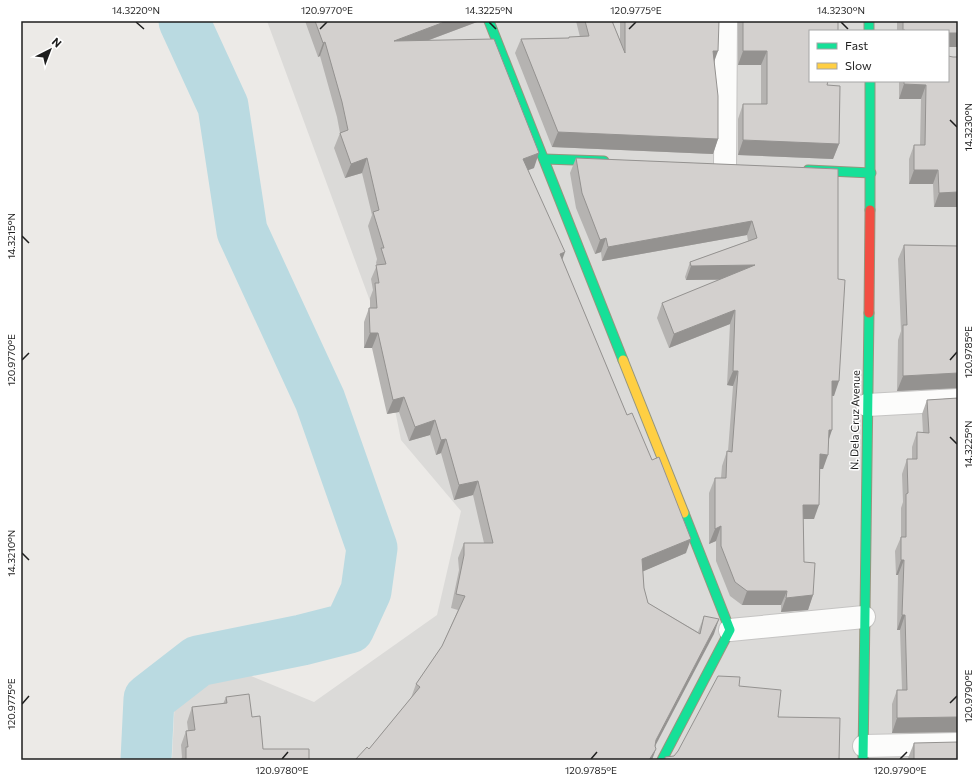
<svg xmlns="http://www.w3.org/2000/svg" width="979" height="781" font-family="Commissioner,sans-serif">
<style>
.residential{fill:#dbdad8;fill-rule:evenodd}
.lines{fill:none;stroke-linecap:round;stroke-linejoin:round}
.river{stroke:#badae1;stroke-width:51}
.street-casing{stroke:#c5c4c3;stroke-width:24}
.fast-casing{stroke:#95967e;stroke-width:11}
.slow-casing{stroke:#95967e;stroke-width:11}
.jam-casing{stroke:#95967e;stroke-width:11}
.street{stroke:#fcfcfb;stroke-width:22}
.fast{stroke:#16e098;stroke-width:9}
.slow{stroke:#ffcf43;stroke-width:9}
.jam{stroke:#f24e42;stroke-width:9}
.wall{fill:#b5b3b1}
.shaded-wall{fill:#949290}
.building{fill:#d3d0ce;stroke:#949290}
.ticks{fill:none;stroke:#1e1e1e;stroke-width:1.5}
.labels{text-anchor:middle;stroke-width:3;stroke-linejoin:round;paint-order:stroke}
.street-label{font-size:11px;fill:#1e1e1e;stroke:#fff}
.neatline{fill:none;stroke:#1e1e1e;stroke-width:1.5}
.ticks-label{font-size:10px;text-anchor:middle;fill:#1e1e1e}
</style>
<rect width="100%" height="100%" fill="#eceae7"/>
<path class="residential" d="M 267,21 L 958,21 L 958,760 L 172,760 L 175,697 L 239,671 L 314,702 L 437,615 L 461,511 L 401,440 L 377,320 ZM 810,31 L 948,31 L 948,81 L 810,81 Z"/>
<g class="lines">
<path class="river" d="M 146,760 L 149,699 L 198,661 L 302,640 L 349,628 L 366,591 L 372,548 L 320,400 L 242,231 L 223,106 L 184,21"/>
<g class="street-casing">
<g id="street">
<path d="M 725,167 L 726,21"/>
<path d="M 867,405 L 958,400"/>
<path d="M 730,630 L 864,617"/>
<path d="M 864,746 L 958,744"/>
</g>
</g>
<g class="fast-casing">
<g id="fast">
<path d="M 489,21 L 623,360"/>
<path d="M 869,21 L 869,31"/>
<path d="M 870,81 L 870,210"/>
<path d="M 544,159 L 604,161"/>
<path d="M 808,170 L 871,173"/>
<path d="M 662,760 L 730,630 L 684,513"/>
<path d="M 863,760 L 869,313"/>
</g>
</g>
<g class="slow-casing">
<path id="slow" d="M 623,360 L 684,513"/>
</g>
<g class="jam-casing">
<path id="jam" d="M 869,313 L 870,210"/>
</g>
<use href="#street" class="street"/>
<use href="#fast" class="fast"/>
<use href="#slow" class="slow"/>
<use href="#jam" class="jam"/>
</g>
<g class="wall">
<path d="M 305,21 L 477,21 L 477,22 L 429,40 L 534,168 L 528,170 L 562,259 L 627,415 L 686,553 L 643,571 L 644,588 L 648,603 L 698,632 L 704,616 L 714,634 L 369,749 L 411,698 L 416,684 L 442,646 L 458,610 L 451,608 L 459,570 L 458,558 L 464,543 L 484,543 L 473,495 L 454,500 L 441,453 L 436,455 L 430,435 L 409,441 L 399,412 L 387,414 L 372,348 L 364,348 L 364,322 L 369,308 L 370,308 L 370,298 L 373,290 L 371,279 L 377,265 L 376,263 L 377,259 L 368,226 L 372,215 L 362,173 L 345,178 L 334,148 L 340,133 L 337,117 L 320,56 L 318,57 Z"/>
<path d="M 576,21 L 612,21 L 620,40 L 620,21 L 719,21 L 714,62 L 718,139 L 713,154 L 552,147 L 515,53 L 521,39 L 569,38 L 569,37 L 580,37 Z"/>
<path d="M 738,21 L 838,21 L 810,31 L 827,85 L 839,144 L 833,159 L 738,155 L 738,119 L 743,104 L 761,104 L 761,65 L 738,65 Z"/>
<path d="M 897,21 L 958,21 L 958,47 L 948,47 L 948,31 L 897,31 Z"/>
<path d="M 899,81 L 948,81 L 958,207 L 934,207 L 933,184 L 909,184 L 909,159 L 914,145 L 920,145 L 921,99 L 899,99 Z"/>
<path d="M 576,158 L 838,169 L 834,396 L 832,396 L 828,440 L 823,469 L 820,469 L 814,519 L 803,519 L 804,562 L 813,595 L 808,610 L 781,612 L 781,605 L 742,605 L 730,596 L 716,561 L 716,541 L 709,544 L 709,493 L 715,478 L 721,478 L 722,466 L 727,451 L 728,451 L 733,386 L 727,385 L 730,324 L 669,348 L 657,318 L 662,303 L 719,280 L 686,280 L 685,277 L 690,262 L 748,241 L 747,235 L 602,261 L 601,252 L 595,254 L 576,208 L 570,173 Z"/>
<path d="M 904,245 L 958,246 L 958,388 L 897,391 L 898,340 L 901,331 L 898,259 Z"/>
<path d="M 958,398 L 958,732 L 892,733 L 892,704 L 897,690 L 902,690 L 900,630 L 897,630 L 898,575 L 896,575 L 895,551 L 901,537 L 901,508 L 903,502 L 902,474 L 907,459 L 912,459 L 912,447 L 917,432 L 923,433 L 922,414 L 927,400 Z"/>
<path d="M 226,697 L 252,717 L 263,749 L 309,760 L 181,760 L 182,757 L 181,745 L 186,731 L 188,730 L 187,722 L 192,707 L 223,704 Z"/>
<path d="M 914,743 L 958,760 L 909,760 L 908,758 Z"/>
</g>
<g class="shaded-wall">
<path d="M 447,21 L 477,21 L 477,22 L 389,55 L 394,41 Z"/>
<rect x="948" y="33" width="10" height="14"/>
<path d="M 325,42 L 320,56 L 318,57 L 323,43 Z"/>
<path d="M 713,51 L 718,51 L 713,65 Z"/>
<path d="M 743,51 L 767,51 L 761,65 L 738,65 Z"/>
<path d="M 904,84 L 926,85 L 921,99 L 899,99 Z"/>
<path d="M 558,132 L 718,139 L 713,154 L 552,147 Z"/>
<path d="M 743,140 L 839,144 L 833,159 L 738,155 Z"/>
<path d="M 539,153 L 534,168 L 518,174 L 523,159 Z"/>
<path d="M 367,158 L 362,173 L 345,178 L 351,164 Z"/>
<path d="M 914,170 L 938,170 L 933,184 L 909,184 Z"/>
<path d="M 958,192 L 958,207 L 934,207 L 939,193 Z"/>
<path d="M 752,221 L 747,235 L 602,261 L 608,247 Z"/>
<path d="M 606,238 L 601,252 L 595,254 L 600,240 Z"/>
<path d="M 565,252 L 560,266 L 560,254 Z"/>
<path d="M 755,265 L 750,279 L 686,280 L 691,266 Z"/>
<path d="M 735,310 L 730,324 L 669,348 L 674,334 Z"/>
<path d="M 370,333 L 378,333 L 372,348 L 364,348 Z"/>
<path d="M 733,371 L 738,371 L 733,386 L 727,385 Z"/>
<path d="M 958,373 L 958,388 L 897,391 L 903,376 Z"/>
<path d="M 832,381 L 839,381 L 834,396 L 827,395 Z"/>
<path d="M 404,397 L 399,412 L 387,414 L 393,400 Z"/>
<path d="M 435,420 L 430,435 L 409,441 L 415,427 Z"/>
<path d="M 829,430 L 832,430 L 827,445 Z"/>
<path d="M 446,439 L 441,453 L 436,455 L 441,440 Z"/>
<path d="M 820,454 L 828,455 L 823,469 L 815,469 Z"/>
<path d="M 478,481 L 473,495 L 454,500 L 459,485 Z"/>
<path d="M 803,505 L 819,505 L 814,519 L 797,519 Z"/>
<path d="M 721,526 L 716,541 L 709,544 L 715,529 Z"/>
<path d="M 691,539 L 686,553 L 637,574 L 642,559 Z"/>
<path d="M 901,560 L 904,560 L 898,575 L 896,575 Z"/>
<path d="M 747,591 L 787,591 L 781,605 L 742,605 Z"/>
<path d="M 813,595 L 808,610 L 781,612 L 786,598 Z"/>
<path d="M 902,615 L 905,615 L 900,630 L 897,630 Z"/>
<path d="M 719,619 L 714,634 L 651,754 L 656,740 Z"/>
<path d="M 958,717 L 958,732 L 892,733 L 897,718 Z"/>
<path d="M 656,749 L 652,760 L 649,760 Z"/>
</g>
<g class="building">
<path d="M 315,21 L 447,21 L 394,41 L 494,39 L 539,153 L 523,159 L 565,252 L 560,254 L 627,415 L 632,413 L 652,460 L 659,457 L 691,539 L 642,559 L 644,588 L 648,603 L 700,634 L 704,616 L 719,619 L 656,740 L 655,746 L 656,749 L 649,760 L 355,760 L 367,747 L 369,749 L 420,687 L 416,684 L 442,646 L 465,596 L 456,594 L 464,555 L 464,543 L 493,543 L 478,481 L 459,485 L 446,439 L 441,440 L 435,420 L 415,427 L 404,397 L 393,400 L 378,333 L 370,333 L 369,308 L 377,308 L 375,283 L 379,283 L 376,265 L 386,264 L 381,248 L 384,248 L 373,212 L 379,210 L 367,158 L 351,164 L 340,133 L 348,130 L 342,102 L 325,42 L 323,43 Z"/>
<path d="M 585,21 L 612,21 L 625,53 L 625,21 L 719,21 L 718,51 L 713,51 L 718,96 L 718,139 L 558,132 L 521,39 L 569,38 L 569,37 L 589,36 Z"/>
<path d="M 743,21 L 838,21 L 838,31 L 810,31 L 810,81 L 828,81 L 827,85 L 840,86 L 839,144 L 743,140 L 743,104 L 767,104 L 767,51 L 743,51 Z"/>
<path d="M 903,21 L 958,21 L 958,33 L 948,33 L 948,31 L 905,31 L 905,30 L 903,30 Z"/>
<path d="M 948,56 L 953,57 L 958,57 L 958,192 L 939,193 L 938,170 L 914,170 L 914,145 L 925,145 L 926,85 L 904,84 L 904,81 L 948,81 Z"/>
<path d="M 576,158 L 838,169 L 838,279 L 845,280 L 839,381 L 832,381 L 832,430 L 829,430 L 828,455 L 820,454 L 819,505 L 803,505 L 804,562 L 815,563 L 813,595 L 786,598 L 787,591 L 747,591 L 735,582 L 721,546 L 721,526 L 715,529 L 715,478 L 726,478 L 727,451 L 732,452 L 738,371 L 733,371 L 735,310 L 674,334 L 662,303 L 755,265 L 691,266 L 690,262 L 757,238 L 752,221 L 608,247 L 606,238 L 600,240 L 582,193 Z"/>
<path d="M 904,245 L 958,246 L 958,373 L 903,376 L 903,325 L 907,325 Z"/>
<path d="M 958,398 L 958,717 L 897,718 L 897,690 L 907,690 L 905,615 L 902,615 L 904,560 L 901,560 L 901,537 L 906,537 L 906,494 L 908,493 L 907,459 L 917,459 L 917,432 L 929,433 L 927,400 Z"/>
<path d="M 718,676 L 740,677 L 739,686 L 781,690 L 778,717 L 840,718 L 839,760 L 665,760 L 665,757 L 674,756 L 678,751 Z"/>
<path d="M 249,694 L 252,717 L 260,716 L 263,749 L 309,749 L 309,760 L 186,760 L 186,747 L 188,747 L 186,731 L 195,730 L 192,707 L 227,703 L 226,697 Z"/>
<path d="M 958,742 L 958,760 L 914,760 L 914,743 Z"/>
</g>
<path class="ticks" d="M 136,22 L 144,29M 489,22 L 496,29M 841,22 L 848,29M 320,29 L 327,22M 629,29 L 636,22M 950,120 L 957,127M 22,236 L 29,243M 22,360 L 29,353M 950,360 L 957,352M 950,437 L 957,444M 22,553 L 29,560M 950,703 L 957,696M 22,704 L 29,696M 282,759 L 288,752M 591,759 L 597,752M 900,759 L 907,752"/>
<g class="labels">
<g class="street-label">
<text transform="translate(855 420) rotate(-89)" y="4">N. Dela Cruz Avenue</text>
</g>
</g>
<rect width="979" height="781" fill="none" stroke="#ffffff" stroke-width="44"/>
<rect x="809" y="30" width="140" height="52" fill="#ffffff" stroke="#a5a5a5"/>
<rect x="817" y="43" width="20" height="6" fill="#16e098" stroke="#a5a5a5"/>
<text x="845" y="50" font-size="12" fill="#1e1e1e">Fast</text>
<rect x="817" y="63" width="20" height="6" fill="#ffcf43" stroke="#a5a5a5"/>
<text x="845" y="70" font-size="12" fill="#1e1e1e">Slow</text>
<g transform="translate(50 50) rotate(42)" stroke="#ffffff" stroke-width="3" paint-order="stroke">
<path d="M0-3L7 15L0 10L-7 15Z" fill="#1e1e1e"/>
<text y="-6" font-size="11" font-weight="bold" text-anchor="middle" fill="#1e1e1e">N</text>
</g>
<rect x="22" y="22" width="935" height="737" class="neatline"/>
<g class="ticks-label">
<text x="136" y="14">14.3220°N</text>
<text x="327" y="14">120.9770°E</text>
<text x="489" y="14">14.3225°N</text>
<text x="636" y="14">120.9775°E</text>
<text x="841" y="14">14.3230°N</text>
<text transform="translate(968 127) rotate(-90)" y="4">14.3230°N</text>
<text transform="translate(11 236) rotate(-90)" y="4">14.3215°N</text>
<text transform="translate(968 352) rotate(-90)" y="4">120.9785°E</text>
<text transform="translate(11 360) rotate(-90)" y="4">120.9770°E</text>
<text transform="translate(968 444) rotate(-90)" y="4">14.3225°N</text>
<text transform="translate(11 553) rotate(-90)" y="4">14.3210°N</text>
<text transform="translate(968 696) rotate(-90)" y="4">120.9790°E</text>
<text transform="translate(11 704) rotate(-90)" y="4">120.9775°E</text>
<text x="282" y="774">120.9780°E</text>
<text x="591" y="774">120.9785°E</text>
<text x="900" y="774">120.9790°E</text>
</g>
</svg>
